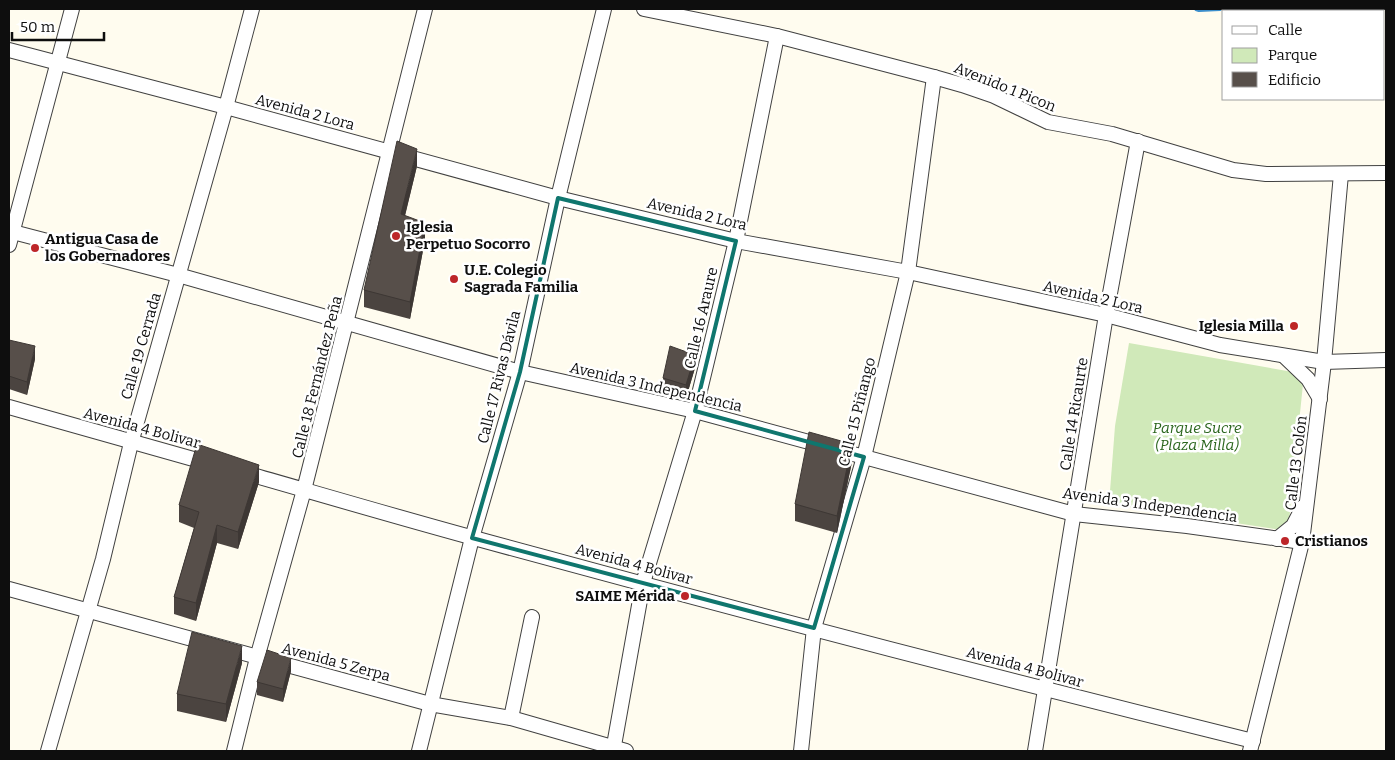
<svg xmlns="http://www.w3.org/2000/svg" width="1395" height="760" font-family="Bitter,serif">
<style>
.green{fill:#d0e9b9}
.lines{fill:none;stroke-linecap:round;stroke-linejoin:round}
.stream{stroke:#3b8ecc;stroke-width:4}
.minor-casing{stroke:#414141;stroke-width:16}
.minor{stroke:#fff;stroke-width:14}
.wall{fill:#4b4440}
.shaded-wall{fill:#3d3734}
.building{fill:#574f4a;stroke:#3d3734}
.marked{fill:none;stroke:#0f766e;stroke-width:4;stroke-linejoin:round}
.poi-dot{fill:#bd2629;stroke:#fff;stroke-width:2}
.labels{text-anchor:middle;stroke-width:5;stroke-linejoin:round;paint-order:stroke}
.street-label{font-size:15px;fill:#0e0e0e;stroke:#fff}
.poi-label{font-size:15px;font-weight:bold;fill:#0e0e0e;stroke:#fff;text-anchor:start}
.park-label{font-size:15px;font-style:italic;fill:#2b661e;stroke:#fff}
</style>
<rect width="100%" height="100%" fill="#fffcef"/>
<path class="green" d="M 1129,343 L 1304,374 L 1288,531 L 1109,504 L 1115,426 Z"/>
<g class="lines">
<path class="stream" d="M 1196,9 L 1199,10 L 1220,9"/>
<g class="minor-casing">
<g id="minor">
<path d="M 644,9 L 777,36 L 934,77 L 962,85 L 994,96 L 1048,122 L 1112,134 L 1233,170 L 1266,174 L 1386,173"/>
<path d="M 9,50 L 226,107 L 558,198 L 736,241 L 908,272 L 1106,315 L 1220,345 L 1324,362 L 1386,360"/>
<path d="M 9,231 L 178,275 L 520,372 L 695,411 L 1074,514 L 1187,526 L 1302,542"/>
<path d="M 9,245 L 72,9"/>
<path d="M 1284,356 L 1308,379 L 1320,399"/>
<path d="M 9,407 L 211,464"/>
<path d="M 242,472 C 319,494 397,517 474,538 C 733,609 993,677 1253,741"/>
<path d="M 1277,539 L 1293,526 L 1303,507"/>
<path d="M 9,589 L 430,704 L 511,718 L 626,751"/>
<path d="M 511,718 L 532,617"/>
<path d="M 48,751 L 103,559 L 131,443 L 226,107 L 252,9"/>
<path d="M 234,751 L 257,658 L 304,490 L 425,9"/>
<path d="M 419,751 L 472,538 L 520,372 L 558,198 L 604,9"/>
<path d="M 613,751 L 643,583 L 695,411 L 736,241 L 777,36"/>
<path d="M 801,751 L 814,628 L 864,457 L 908,272 L 934,77"/>
<path d="M 1035,751 L 1106,315 L 1138,141"/>
<path d="M 1250,751 L 1302,542 L 1324,362 L 1341,174"/>
</g>
</g>
<use href="#minor" class="minor"/>
</g>
<g class="wall">
<path d="M 417,166 L 405,216 L 425,240 L 410,319 L 364,307 L 364,290 Z"/>
<path d="M 9,340 L 35,359 L 27,395 L 9,389 Z"/>
<path d="M 695,368 L 686,398 L 663,391 L 663,378 Z"/>
<path d="M 852,462 L 837,533 L 795,521 L 795,504 Z"/>
<path d="M 259,482 L 238,549 L 217,543 L 196,621 L 174,614 L 174,597 L 194,528 L 179,522 L 179,505 Z"/>
<path d="M 242,663 L 226,722 L 177,711 L 177,694 Z"/>
<path d="M 291,671 L 283,702 L 257,695 L 257,682 Z"/>
</g>
<g class="shaded-wall">
<path d="M 417,149 L 417,166 L 401,231 L 401,214 Z"/>
<path d="M 425,223 L 425,240 L 410,319 L 410,302 Z"/>
<path d="M 35,346 L 35,359 L 27,395 L 27,382 Z"/>
<path d="M 695,355 L 695,368 L 686,398 L 686,385 Z"/>
<path d="M 852,444 L 852,462 L 837,533 L 837,516 Z"/>
<path d="M 259,465 L 259,482 L 238,549 L 238,532 Z"/>
<path d="M 217,525 L 217,543 L 196,621 L 196,603 Z"/>
<path d="M 242,646 L 242,663 L 226,722 L 226,704 Z"/>
<path d="M 291,658 L 291,671 L 283,702 L 283,689 Z"/>
</g>
<g class="building">
<path d="M 397,141 L 417,149 L 401,214 L 425,223 L 410,302 L 364,290 Z"/>
<path d="M 9,340 L 35,346 L 27,382 L 9,376 Z"/>
<path d="M 670,346 L 695,355 L 686,385 L 663,378 Z"/>
<path d="M 809,432 L 852,444 L 837,516 L 795,504 Z"/>
<path d="M 197,444 L 259,465 L 238,532 L 217,525 L 196,603 L 174,597 L 199,512 L 179,505 Z"/>
<path d="M 192,632 L 242,646 L 226,704 L 177,694 Z"/>
<path d="M 267,650 L 291,658 L 283,689 L 257,682 Z"/>
</g>
<path class="marked" d="M 558,198 L 736,241 L 695,411 L 864,457 L 814,628 L 472,538 L 520,372 Z"/>
<g class="poi-dot">
<circle cx="396" cy="236" r="5"/>
<circle cx="35" cy="248" r="5"/>
<circle cx="454" cy="279" r="5"/>
<circle cx="1294" cy="326" r="5"/>
<circle cx="1285" cy="541" r="5"/>
<circle cx="685" cy="596" r="5"/>
</g>
<g class="labels">
<g class="street-label">
<text transform="translate(1005 87) rotate(22)" y="5">Avenido 1 Picon</text>
<text transform="translate(305 112) rotate(15)" y="5">Avenida 2 Lora</text>
<text transform="translate(697 214) rotate(13)" y="5">Avenida 2 Lora</text>
<text transform="translate(1093 297) rotate(13)" y="5">Avenida 2 Lora</text>
<text transform="translate(701 318) rotate(-77)" y="5">Calle 16 Araure</text>
<text transform="translate(141 346) rotate(-74)" y="5">Calle 19 Cerrada</text>
<text transform="translate(317 377) rotate(-76)" y="5">Calle 18 Fernández Peña</text>
<text transform="translate(499 377) rotate(-76)" y="5">Calle 17 Rivas Dávila</text>
<text transform="translate(656 387) rotate(13)" y="5">Avenida 3 Independencia</text>
<text transform="translate(857 412) rotate(-76)" y="5">Calle 15 Piñango</text>
<text transform="translate(1074 414) rotate(-81)" y="5">Calle 14 Ricaurte</text>
<text transform="translate(142 428) rotate(15)" y="5">Avenida 4 Bolivar</text>
<text transform="translate(1296 463) rotate(-83)" y="5">Calle 13 Colón</text>
<text transform="translate(1150 505) rotate(8)" y="5">Avenida 3 Independencia</text>
<text transform="translate(634 564) rotate(15)" y="5">Avenida 4 Bolivar</text>
<text transform="translate(336 662) rotate(15)" y="5">Avenida 5 Zerpa</text>
<text transform="translate(1025 667) rotate(15)" y="5">Avenida 4 Bolivar</text>
</g>
<g class="poi-label">
<text x="406" y="232">Iglesia<tspan x="406" dy="17">Perpetuo Socorro</tspan></text>
<text x="45" y="244">Antigua Casa de<tspan x="45" dy="17">los Gobernadores</tspan></text>
<text x="464" y="275">U.E. Colegio<tspan x="464" dy="17">Sagrada Familia</tspan></text>
<text x="1284" y="331" text-anchor="end">Iglesia Milla</text>
<text x="1295" y="546">Cristianos</text>
<text x="675" y="601" text-anchor="end">SAIME Mérida</text>
</g>
<g class="park-label">
<text x="1197" y="433">Parque Sucre<tspan x="1197" dy="17">(Plaza Milla)</tspan></text>
</g>
</g>
<rect width="1395" height="760" fill="none" stroke="#0e0e0e" stroke-width="20"/>
<rect x="1222" y="10" width="162" height="90" fill="#ffffff" stroke="#9f9f9f"/>
<rect x="1232" y="26" width="25" height="8" fill="#ffffff" stroke="#9f9f9f"/>
<text x="1268" y="35" font-size="15" fill="#0e0e0e">Calle</text>
<rect x="1232" y="48" width="25" height="15" fill="#d0e9b9" stroke="#9f9f9f"/>
<text x="1268" y="60" font-size="15" fill="#0e0e0e">Parque</text>
<rect x="1232" y="72" width="25" height="15" fill="#574f4a" stroke="#9f9f9f"/>
<text x="1268" y="85" font-size="15" fill="#0e0e0e">Edificio</text>
<path d="M12 32v8h92v-8" fill="none" stroke="#0e0e0e" stroke-width="2.5"/>
<text x="20" y="32" font-size="15" fill="#0e0e0e" stroke="#ffffff" stroke-width="4" paint-order="stroke">50 m</text>
</svg>
